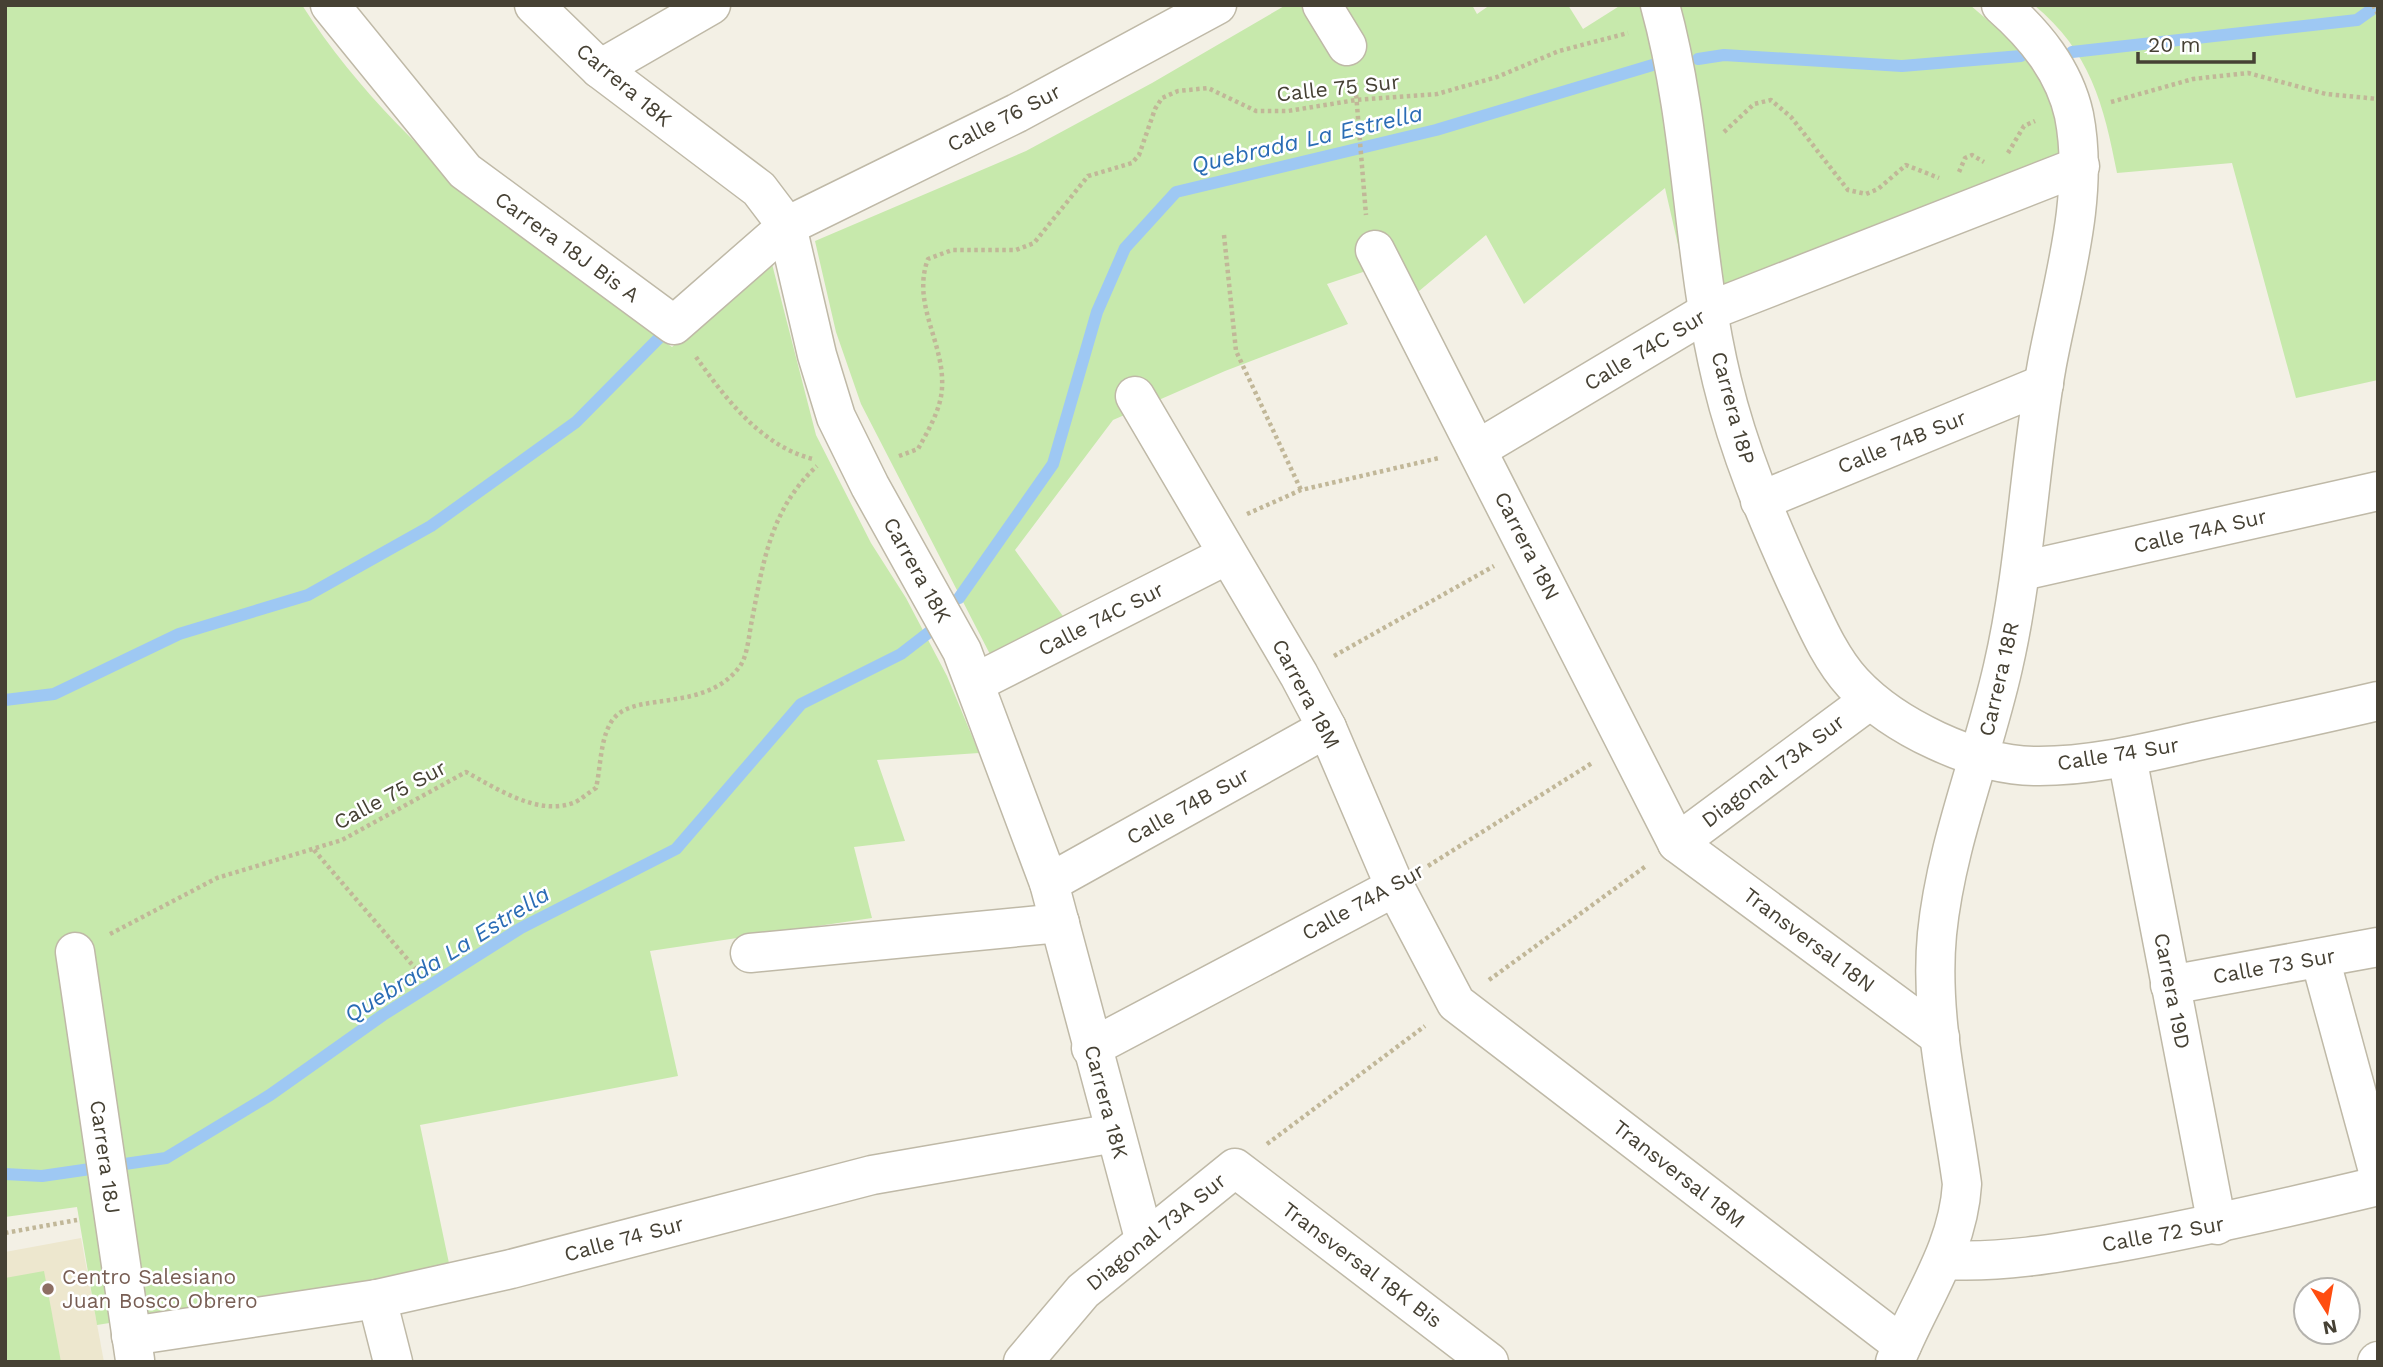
<svg xmlns="http://www.w3.org/2000/svg" width="2383" height="1367" font-family="'Work Sans',sans-serif">
<style>
.education{fill:#ede7ce}
.green{fill:#c7e9ac}
.lines{fill:none;stroke-linecap:round;stroke-linejoin:round}
.stream{stroke:#9ec8f3;stroke-width:12}
.minor-casing{stroke:#bfb9a7;stroke-width:41}
.path{stroke:#c1b798;stroke-width:4.5;stroke-dasharray:3.5 3.5;stroke-linecap:butt}
.minor{stroke:#fff;stroke-width:38}
.education-dot{fill:#8d6e63;stroke:#fff;stroke-width:2.5}
.labels{text-anchor:middle;stroke-width:5;stroke-linejoin:round;paint-order:stroke}
.street-label{font-size:21px;fill:#464134;stroke:#fff}
.education-label{font-size:21px;fill:#785e54;stroke:#fff;text-anchor:start}
.water-label{font-size:23px;font-style:italic;fill:#2a6cb5;stroke:#fff}
</style>
<rect width="100%" height="100%" fill="#f3f0e5"/>
<path class="education" d="M 81,1238 L 104,1362 L 5,1362 L 5,1252 Z"/>
<g class="green">
<path d="M 5,5 L 302,5 C 394,149 537,248 672,347 L 771,260 L 816,435 L 871,543 L 906,598 L 947,676 L 979,753 L 877,760 L 905,841 L 854,847 L 872,918 L 650,951 L 678,1076 L 420,1125 L 450,1268 L 97,1325 L 77,1207 L 5,1217 Z"/>
<path d="M 1286,5 L 1472,5 L 1477,14 L 1490,5 L 1568,5 L 1583,29 L 1621,5 L 1970,5 C 2026,53 2064,80 2058,161 L 1692,306 L 1665,188 L 1524,304 L 1486,235 L 1394,312 L 1372,269 L 1327,284 L 1348,324 L 1225,371 L 1113,420 L 1015,550 L 1068,623 L 994,662 L 861,404 L 836,332 L 815,241 L 1026,151 L 1152,83 Z"/>
<path d="M 2034,5 L 2378,5 L 2378,380 L 2296,398 L 2232,163 L 2117,173 C 2104,105 2090,51 2034,5 Z"/>
<path d="M 44,1271 L 61,1362 L 5,1362 L 5,1278 Z"/>
</g>
<g class="lines">
<g class="stream">
<path d="M 2072,52 L 2357,20 L 2378,5"/>
<path d="M 1698,59 L 1724,55 L 1902,66 L 2021,56"/>
<path d="M 959,598 L 1053,464 L 1097,312 L 1125,248 L 1176,192 L 1436,130 L 1656,64"/>
<path d="M 5,700 L 54,694 L 179,634 L 308,595 L 431,526 L 576,422 L 661,336"/>
<path d="M 5,1174 L 42,1176 L 166,1158 L 270,1095 L 383,1015 L 521,928 L 676,849 L 801,704 L 901,654 L 932,630"/>
</g>
<g class="minor-casing">
<g id="minor">
<path d="M 330,5 L 465,171 L 674,325 L 787,226 L 1017,113 L 1217,5"/>
<path d="M 534,5 L 600,69 L 759,189 L 787,226 L 817,355 L 836,417 L 870,486 L 962,651 L 1049,883 L 1144,1238"/>
<path d="M 1322,5 L 1347,46"/>
<path d="M 1660,5 C 1694,128 1692,258 1722,381 C 1739,452 1767,518 1797,584 C 1813,617 1828,656 1853,683 C 1894,727 1974,765 2034,766 C 2089,767 2145,753 2198,741 C 2258,728 2318,715 2378,701"/>
<path d="M 600,69 L 711,5"/>
<path d="M 1375,250 L 1677,843 L 1940,1037"/>
<path d="M 1135,396 L 1299,675 L 1327,728 L 1395,887 L 1456,1003 L 1902,1345"/>
<path d="M 1478,449 L 1709,311 L 2080,166"/>
<path d="M 1760,501 L 2044,384"/>
<path d="M 2022,571 L 2378,491"/>
<path d="M 975,683 L 1227,555"/>
<path d="M 2127,757 L 2217,1225"/>
<path d="M 1677,843 L 1870,700"/>
<path d="M 1049,883 L 1327,728"/>
<path d="M 75,952 L 135,1360"/>
<path d="M 750,953 L 1060,923"/>
<path d="M 2320,958 L 2378,1171"/>
<path d="M 2170,985 L 2378,947"/>
<path d="M 1091,1048 L 1395,887"/>
<path d="M 1945,1260 C 2004,1263 2058,1253 2115,1243 C 2204,1227 2290,1207 2378,1186"/>
<path d="M 377,1299 L 393,1362"/>
<path d="M 131,1336 L 377,1299 L 511,1269 L 872,1175 L 1115,1133"/>
<path d="M 1023,1362 L 1083,1291 L 1235,1168 L 1489,1362"/>
<path d="M 1895,1362 C 1919,1301 1958,1251 1962,1184 C 1951,1102 1929,1018 1937,934 C 1946,843 1983,756 2003,667 C 2026,567 2029,464 2047,364 C 2062,284 2090,196 2074,115 C 2064,70 2035,35 2001,5"/>
<path d="M 2377,1362 L 2378,1361"/>
</g>
</g>
<g class="path">
<path d="M 2373,5 L 2378,14"/>
<path d="M 1355,81 L 1366,215"/>
<path d="M 2111,102 L 2193,79 L 2248,73 L 2326,94 L 2378,99"/>
<path d="M 1724,132 L 1754,104 L 1771,100 L 1791,117 L 1848,190 L 1866,194 L 1878,189 L 1906,165 L 1939,178"/>
<path d="M 2008,153 L 2024,126 L 2035,121"/>
<path d="M 1959,172 L 1965,158 L 1972,155 L 1984,162"/>
<path d="M 1224,235 L 1236,351 L 1301,490"/>
<path d="M 696,357 C 726,399 761,446 813,459"/>
<path d="M 899,456 L 918,449 C 928,431 941,409 942,388 C 945,343 911,304 928,259 L 952,250 L 1016,250 L 1034,243 L 1088,176 L 1132,163 L 1139,155 L 1155,109 L 1162,98 L 1178,91 L 1208,88 L 1256,111 L 1288,111 L 1356,100 L 1437,94 L 1497,77 L 1559,51 L 1628,33"/>
<path d="M 1247,514 L 1301,490 L 1439,458"/>
<path d="M 1334,656 L 1494,566"/>
<path d="M 314,850 L 415,968"/>
<path d="M 1428,866 L 1592,763"/>
<path d="M 110,934 L 217,878 L 342,840 L 466,772 C 496,788 537,816 573,803 C 581,800 589,792 596,788 C 601,767 600,733 615,717 C 638,692 707,712 740,666 C 748,655 749,633 752,620 C 763,562 771,508 817,466"/>
<path d="M 1489,980 L 1646,866"/>
<path d="M 1267,1144 L 1425,1026"/>
<path d="M 5,1233 L 77,1220"/>
</g>
<use href="#minor" class="minor"/>
</g>
<circle class="education-dot" cx="48" cy="1289" r="7"/>
<g class="labels">
<g class="street-label">
<text transform="translate(624 85) rotate(40)" y="7">Carrera 18K</text>
<text transform="translate(1338 88) rotate(-6)" y="7">Calle 75 Sur</text>
<text transform="translate(1004 118) rotate(-27)" y="7">Calle 76 Sur</text>
<text transform="translate(567 247) rotate(36)" y="7">Carrera 18J Bis A</text>
<text transform="translate(1645 350) rotate(-31)" y="7">Calle 74C Sur</text>
<text transform="translate(1733 408) rotate(75)" y="7">Carrera 18P</text>
<text transform="translate(1902 442) rotate(-22)" y="7">Calle 74B Sur</text>
<text transform="translate(2200 531) rotate(-13)" y="7">Calle 74A Sur</text>
<text transform="translate(1527 546) rotate(63)" y="7">Carrera 18N</text>
<text transform="translate(917 570) rotate(61)" y="7">Carrera 18K</text>
<text transform="translate(1101 619) rotate(-27)" y="7">Calle 74C Sur</text>
<text transform="translate(1999 679) rotate(-77)" y="7">Carrera 18R</text>
<text transform="translate(1306 694) rotate(62)" y="7">Carrera 18M</text>
<text transform="translate(2118 754) rotate(-9)" y="7">Calle 74 Sur</text>
<text transform="translate(1773 771) rotate(-37)" y="7">Diagonal 73A Sur</text>
<text transform="translate(390 795) rotate(-28)" y="7">Calle 75 Sur</text>
<text transform="translate(1188 806) rotate(-29)" y="7">Calle 74B Sur</text>
<text transform="translate(1363 902) rotate(-29)" y="7">Calle 74A Sur</text>
<text transform="translate(1809 940) rotate(37)" y="7">Transversal 18N</text>
<text transform="translate(2274 966) rotate(-10)" y="7">Calle 73 Sur</text>
<text transform="translate(2172 991) rotate(79)" y="7">Carrera 19D</text>
<text transform="translate(1106 1102) rotate(75)" y="7">Carrera 18K</text>
<text transform="translate(105 1157) rotate(82)" y="7">Carrera 18J</text>
<text transform="translate(1679 1174) rotate(38)" y="7">Transversal 18M</text>
<text transform="translate(1156 1232) rotate(-39)" y="7">Diagonal 73A Sur</text>
<text transform="translate(2163 1234) rotate(-10)" y="7">Calle 72 Sur</text>
<text transform="translate(624 1239) rotate(-15)" y="7">Calle 74 Sur</text>
<text transform="translate(1362 1265) rotate(37)" y="7">Transversal 18K Bis</text>
</g>
<g class="education-label">
<text x="62" y="1284">Centro Salesiano<tspan x="62" dy="24">Juan Bosco Obrero</tspan></text>
</g>
<g class="water-label">
<text transform="translate(1307 139) rotate(-13)" y="8">Quebrada La Estrella</text>
<text transform="translate(447 954) rotate(-32)" y="8">Quebrada La Estrella</text>
</g>
</g>
<rect width="2383" height="1367" fill="none" stroke="#464134" stroke-width="14"/>
<g transform="translate(2327 1311) rotate(169)"><circle r="33" fill="#ffffff" stroke="#b5b3ae" stroke-width="2"/>
<path d="M0-5L12 26L0 18L-12 26Z" fill="#ff4d10"/>
<text y="-10" font-size="19" font-weight="bold" text-anchor="middle" fill="#464134">N</text>
</g>
<path d="M2138 52v10h116v-10" fill="none" stroke="#464134" stroke-width="3.5"/>
<text x="2148" y="52" font-size="21" fill="#464134" stroke="#ffffff" stroke-width="5" paint-order="stroke">20 m</text>
</svg>
